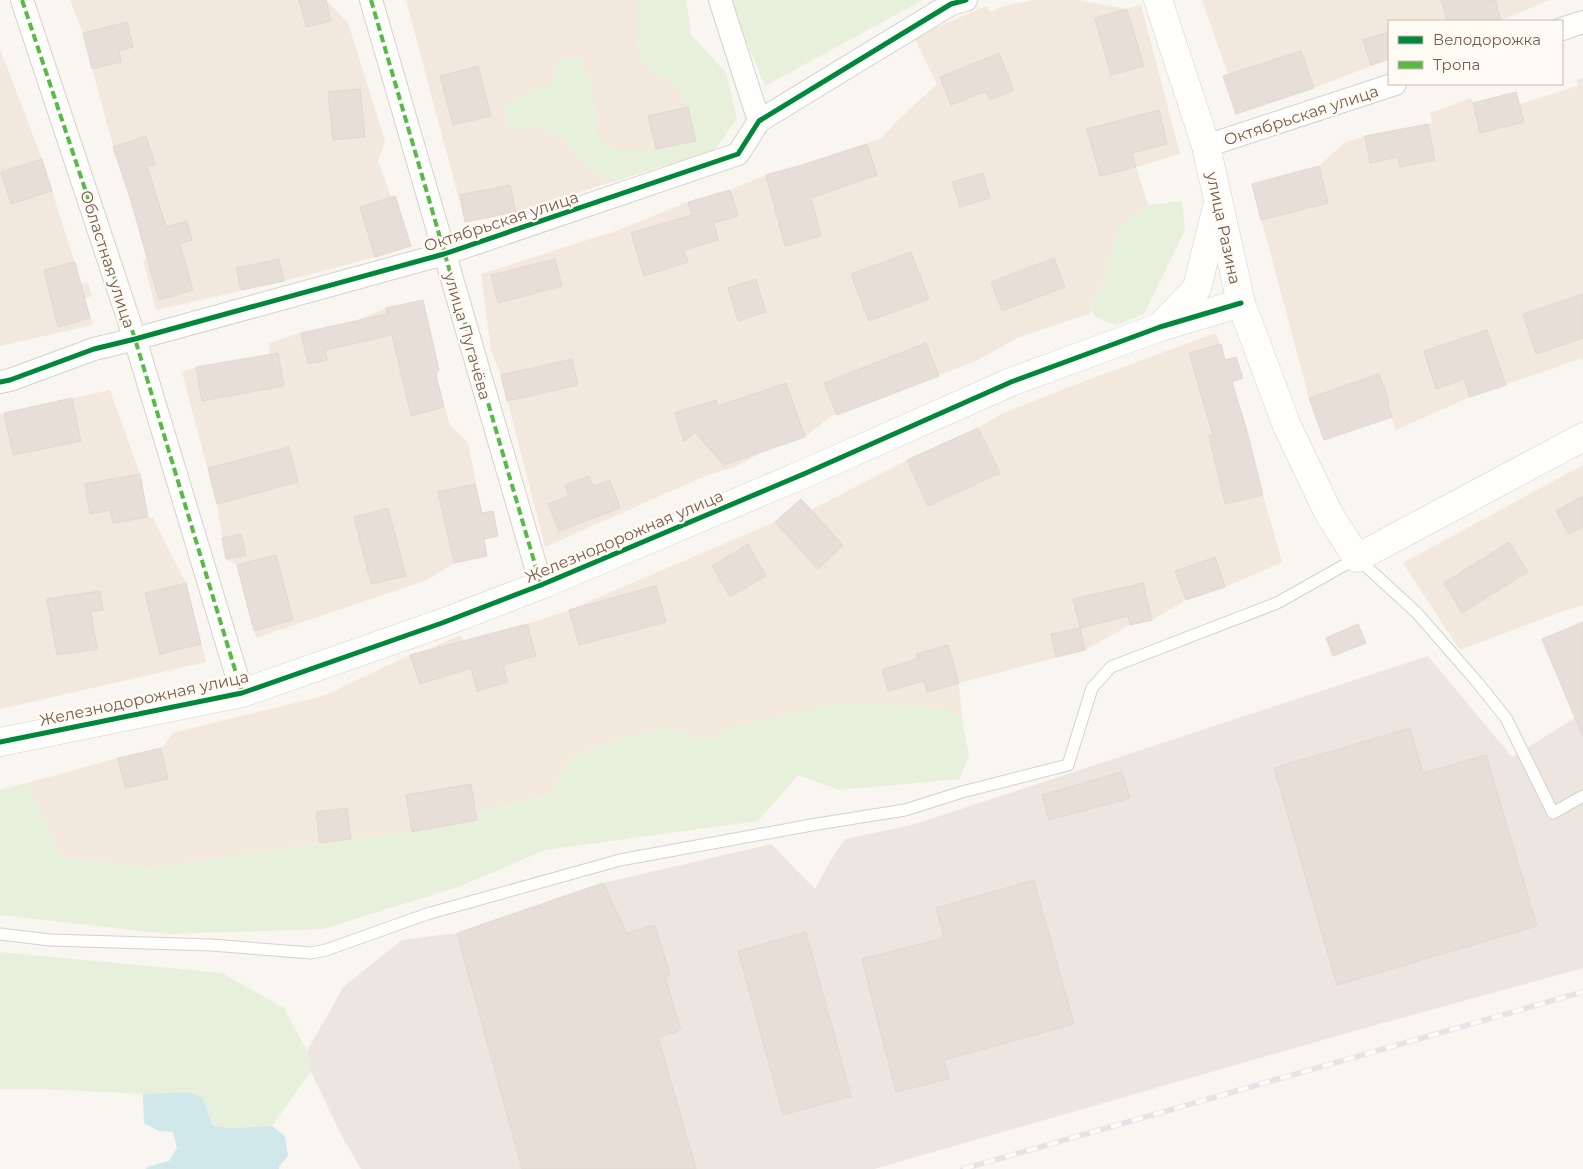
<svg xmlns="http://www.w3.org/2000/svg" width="1583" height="1169" font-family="Montserrat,sans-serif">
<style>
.residential{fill:#f2e8de}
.industrial{fill:#ede5e0}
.green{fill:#e7f0db}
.water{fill:#d0e8ea}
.building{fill:#e6ded7;stroke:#e2d8d2}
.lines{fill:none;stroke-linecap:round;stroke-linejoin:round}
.service-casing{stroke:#d7d1cb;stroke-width:13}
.minor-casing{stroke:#d7d1cb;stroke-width:24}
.tertiary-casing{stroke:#d7d1cb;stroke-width:29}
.service{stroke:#fefefd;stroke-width:11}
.minor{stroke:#fefefd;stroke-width:22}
.tertiary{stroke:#fefefd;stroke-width:28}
.rail-casing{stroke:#e6e3e7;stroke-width:5.5}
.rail{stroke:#fffaf3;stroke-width:4;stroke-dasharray:11;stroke-linecap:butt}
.quiet{stroke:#58b947;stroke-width:4;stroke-dasharray:8 4;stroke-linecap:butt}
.cycleway-casing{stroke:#fffaf3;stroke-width:8}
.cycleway{stroke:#00873e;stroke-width:5}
.labels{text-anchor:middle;stroke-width:5;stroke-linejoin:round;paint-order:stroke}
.street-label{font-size:16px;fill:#7a5c4d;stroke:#fffaf3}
</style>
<rect width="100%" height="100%" fill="#f9f5f0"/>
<g class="residential">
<path d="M 70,0 L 326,0 L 348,23 L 385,141 L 378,161 L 391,197 L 396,196 L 411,246 L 375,257 L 284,281 L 156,310 L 143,260 L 148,259 L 134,201 L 131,202 L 110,135 L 83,33 Z"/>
<path d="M 406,0 L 686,0 L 691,35 L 726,73 L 737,119 L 710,155 L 659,167 L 516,212 L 465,222 Z"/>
<path d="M 1033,0 L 1077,0 L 1127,9 L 1141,5 L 1180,154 L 1136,167 L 1148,205 L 1119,227 L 1106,277 L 1090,307 L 1091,313 L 1017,338 L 978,360 L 830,417 L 805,437 L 764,451 L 737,466 L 705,476 L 545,547 L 501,375 L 491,350 L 481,274 L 616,231 L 688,202 L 730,190 L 766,175 L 809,163 L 882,138 L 896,122 L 937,84 L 914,37 L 986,6 L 991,12 L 1003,6 Z"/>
<path d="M 1202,0 L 1550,0 L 1499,21 L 1389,21 L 1389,59 L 1314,88 L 1236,114 L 1223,76 L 1228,74 Z"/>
<path d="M 0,49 L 42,159 L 81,283 L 88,282 L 92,296 L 85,298 L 93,325 L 0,346 Z"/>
<path d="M 1583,78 L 1583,361 L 1582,358 L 1470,397 L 1396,430 L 1391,417 L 1324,440 L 1309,398 L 1252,184 L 1319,166 L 1344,143 L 1365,136 L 1433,123 L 1430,113 L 1471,98 L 1473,103 L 1516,92 L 1520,104 L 1578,86 L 1577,80 Z"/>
<path d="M 423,300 L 439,370 L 437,380 L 450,425 L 468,443 L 482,513 L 493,511 L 498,536 L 484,539 L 487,556 L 454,563 L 427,580 L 256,638 L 237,565 L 226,559 L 217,504 L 182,372 L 196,367 L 270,354 L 269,343 L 301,333 L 351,323 L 386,308 Z"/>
<path d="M 1216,333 L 1225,360 L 1236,357 L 1243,378 L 1232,382 L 1246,427 L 1263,495 L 1282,562 L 1225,587 L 1186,600 L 1152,620 L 1130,625 L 1085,650 L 959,683 L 962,717 L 945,708 L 732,726 L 712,741 L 665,728 L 622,738 L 569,758 L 552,793 L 476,812 L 477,820 L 412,832 L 320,843 L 149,868 L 61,857 L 27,783 L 118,758 L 161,749 L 173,733 L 323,696 L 410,655 L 429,649 L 460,635 L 464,641 L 527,624 L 569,610 L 775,522 L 801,499 L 811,510 L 907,460 L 978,428 L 1001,414 L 1069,387 Z"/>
<path d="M 110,390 L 140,474 L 148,517 L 153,518 L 186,583 L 206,662 L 0,709 L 0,414 Z"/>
<path d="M 1583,465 L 1583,605 L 1560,612 L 1460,650 L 1403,563 Z"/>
</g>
<path class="industrial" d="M 1583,622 L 1583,968 L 1347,1033 L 874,1169 L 361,1169 L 343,1138 L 311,1072 L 307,1051 L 344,986 L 402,940 L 457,933 L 603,883 L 771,844 L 815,889 L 831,860 L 845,839 L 912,825 L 1428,656 L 1512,757 L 1575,718 L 1542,639 Z"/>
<g class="green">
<path d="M 638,0 L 686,0 L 691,35 L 726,73 L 737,119 L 710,155 L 659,167 L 613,182 L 583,165 L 562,138 L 539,127 L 507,130 L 504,105 L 529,93 L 552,84 L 557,62 L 579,56 L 594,90 L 598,138 L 618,150 L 656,149 L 695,141 L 688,107 L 669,79 L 648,71 L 637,52 Z"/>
<path d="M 732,0 L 923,0 L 765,86 L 742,31 Z"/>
<path d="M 1182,201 L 1185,230 L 1144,314 L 1116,325 C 1105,321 1093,319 1090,307 L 1106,277 L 1119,227 L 1148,205 Z"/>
<path d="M 848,702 L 945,708 L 962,717 L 969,757 L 959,779 L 839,790 L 798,775 L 758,821 L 545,850 L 461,886 L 323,929 L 168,934 L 0,915 L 0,790 L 27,783 L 61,857 L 149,868 L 320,843 L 412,832 L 477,820 L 476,812 L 552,793 L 569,758 L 622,738 L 665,728 L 712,741 L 732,726 Z"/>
<path d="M 0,952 L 222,973 L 284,1008 L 307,1051 L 311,1071 L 272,1126 L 233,1128 L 213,1126 L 203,1098 L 189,1092 L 143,1094 L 43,1089 L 0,1089 Z"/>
</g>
<path class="water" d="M 189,1092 L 203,1098 L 213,1126 L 233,1128 L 272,1126 L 285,1136 L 288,1156 L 279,1167 L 279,1169 L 146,1169 L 147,1167 L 169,1161 L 177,1148 L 173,1132 L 159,1131 L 144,1123 L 143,1094 Z"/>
<g class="building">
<path d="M 299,0 L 326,0 L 331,21 L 306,27 Z"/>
<path d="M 1441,0 L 1495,0 L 1501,21 L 1447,21 Z"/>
<path d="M 1127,9 L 1144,66 L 1111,75 L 1095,18 Z"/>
<path d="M 127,22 L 133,47 L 119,51 L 121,62 L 92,69 L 83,33 Z"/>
<path d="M 1389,32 L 1389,59 L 1371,65 L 1363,40 Z"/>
<path d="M 1301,51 L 1314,88 L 1236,114 L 1223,76 Z"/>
<path d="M 999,53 L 1014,90 L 990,100 L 986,91 L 951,105 L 940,77 Z"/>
<path d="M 478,66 L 491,116 L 453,125 L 440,76 Z"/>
<path d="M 360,89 L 365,137 L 333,140 L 328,92 Z"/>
<path d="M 1516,92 L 1524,122 L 1480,133 L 1473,103 Z"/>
<path d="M 688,107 L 696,141 L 656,149 L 648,116 Z"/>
<path d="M 1159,110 L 1167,144 L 1132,153 L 1136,167 L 1100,176 L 1087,129 Z"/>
<path d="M 1428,124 L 1435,160 L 1400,167 L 1398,157 L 1370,163 L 1365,136 Z"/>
<path d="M 146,136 L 155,164 L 147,166 L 166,227 L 187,221 L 192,240 L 180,244 L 193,290 L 159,300 L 131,201 L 113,147 Z"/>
<path d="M 867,144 L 877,175 L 811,198 L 821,236 L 785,246 L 766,175 L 805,164 Z"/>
<path d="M 42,159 L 52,191 L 11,204 L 1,172 Z"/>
<path d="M 1319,166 L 1328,203 L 1261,220 L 1252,184 Z"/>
<path d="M 983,173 L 990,198 L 960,207 L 952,182 Z"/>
<path d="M 510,185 L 516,212 L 465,222 L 460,195 Z"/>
<path d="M 730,190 L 738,216 L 714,223 L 718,240 L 684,250 L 688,262 L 644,276 L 631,233 L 692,215 L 688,202 Z"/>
<path d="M 395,196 L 411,246 L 375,257 L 360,207 Z"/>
<path d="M 911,252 L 929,299 L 869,321 L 851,274 Z"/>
<path d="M 1054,258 L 1065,287 L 1002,311 L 991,282 Z"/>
<path d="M 279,259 L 284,281 L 241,290 L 236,268 Z"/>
<path d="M 555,259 L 562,286 L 498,303 L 491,275 Z"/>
<path d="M 75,262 L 90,318 L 58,327 L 44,270 Z"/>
<path d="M 756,279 L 766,312 L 738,321 L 728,288 Z"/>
<path d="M 1583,294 L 1583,338 L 1536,354 L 1523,314 Z"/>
<path d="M 423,300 L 439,370 L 435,371 L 444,407 L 411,416 L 392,335 L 325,350 L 327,360 L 308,364 L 301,333 L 387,314 L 386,308 Z"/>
<path d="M 1487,330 L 1506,385 L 1470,397 L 1464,379 L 1436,389 L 1424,351 Z"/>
<path d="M 926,343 L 939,376 L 837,415 L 824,383 Z"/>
<path d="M 1221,344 L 1225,360 L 1236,357 L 1243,378 L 1232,382 L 1247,431 L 1263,495 L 1225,504 L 1209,436 L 1213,435 L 1189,353 Z"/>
<path d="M 278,353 L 284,386 L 202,401 L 196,367 Z"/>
<path d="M 572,359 L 578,385 L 507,401 L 501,375 Z"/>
<path d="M 1379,374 L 1389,402 L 1387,403 L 1392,417 L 1324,440 L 1309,398 Z"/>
<path d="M 786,383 L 805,437 L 724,465 L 695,433 L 684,441 L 675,413 L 716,400 L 718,406 Z"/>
<path d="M 72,398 L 81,441 L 13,455 L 4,413 Z"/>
<path d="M 978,428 L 1000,473 L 928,506 L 907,460 Z"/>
<path d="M 289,447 L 298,482 L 217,504 L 208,468 Z"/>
<path d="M 140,474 L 148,517 L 113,523 L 111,510 L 90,514 L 85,484 Z"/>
<path d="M 589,476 L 594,486 L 610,480 L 620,508 L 559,531 L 548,504 L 569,496 L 565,485 Z"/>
<path d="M 475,484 L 482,513 L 493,511 L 498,536 L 484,539 L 487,556 L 454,563 L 438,492 Z"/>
<path d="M 1583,496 L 1583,527 L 1569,534 L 1556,511 Z"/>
<path d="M 801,499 L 843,545 L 818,569 L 775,522 Z"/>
<path d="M 388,508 L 406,576 L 371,584 L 354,517 Z"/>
<path d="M 241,534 L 246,555 L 226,559 L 222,538 Z"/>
<path d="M 1509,542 L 1528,572 L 1462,613 L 1444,583 Z"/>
<path d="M 748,544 L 766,576 L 730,597 L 712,566 Z"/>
<path d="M 276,555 L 293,620 L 254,631 L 237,565 Z"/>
<path d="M 1215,557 L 1225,587 L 1186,600 L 1175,571 Z"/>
<path d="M 186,583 L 201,644 L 160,654 L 145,593 Z"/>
<path d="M 1143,583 L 1152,620 L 1130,625 L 1128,616 L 1080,628 L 1073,599 Z"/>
<path d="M 656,586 L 666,622 L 579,645 L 569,610 Z"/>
<path d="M 100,591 L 103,610 L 91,612 L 97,649 L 57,655 L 47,599 Z"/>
<path d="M 1583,622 L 1583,737 L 1542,639 Z"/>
<path d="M 527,624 L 536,656 L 503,665 L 508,682 L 477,691 L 471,668 L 420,684 L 410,655 Z"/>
<path d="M 1358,624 L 1366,643 L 1333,656 L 1326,638 Z"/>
<path d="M 1080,628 L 1085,650 L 1056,657 L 1051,634 Z"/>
<path d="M 948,645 L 959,683 L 927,692 L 924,681 L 888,691 L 882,670 L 917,659 L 916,654 Z"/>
<path d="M 1410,728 L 1423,773 L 1486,755 L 1537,926 L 1337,985 L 1274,768 Z"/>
<path d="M 161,748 L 168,779 L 125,788 L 118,758 Z"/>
<path d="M 1122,772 L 1130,798 L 1049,820 L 1042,795 Z"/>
<path d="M 471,784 L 477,820 L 412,832 L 406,795 Z"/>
<path d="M 347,808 L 351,839 L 320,843 L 316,812 Z"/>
<path d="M 1034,880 L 1074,1024 L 944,1060 L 949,1079 L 896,1092 L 862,959 L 944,938 L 936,908 Z"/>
<path d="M 603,883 L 627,933 L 655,925 L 670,975 L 665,977 L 681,1030 L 658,1037 L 696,1169 L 522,1169 L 457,933 Z"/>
<path d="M 806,932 L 851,1096 L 783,1115 L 738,951 Z"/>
</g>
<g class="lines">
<g class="service-casing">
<path id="service" d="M 0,934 L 50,940 L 211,945 L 311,953 L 326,950 L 427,914 L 620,860 L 817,824 L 905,810 L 962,792 L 1068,765 L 1092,688 L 1111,667 L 1277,603 L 1357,558 L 1417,613 L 1477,682 L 1506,718 L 1553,813 L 1583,796"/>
</g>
<g class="minor-casing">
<g id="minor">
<path d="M 22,0 L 135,339 L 242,693"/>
<path d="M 371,0 L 541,585"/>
<path d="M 720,0 L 759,121"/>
<path d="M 1562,29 L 1583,22"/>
<path d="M 1206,146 L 1395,84"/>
<path d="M 0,382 L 10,380 L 94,349 L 135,339 L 444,254 L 738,154 L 759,121 L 951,4 L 966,0"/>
</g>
</g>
<g class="tertiary-casing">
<g id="tertiary">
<path d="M 1158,0 L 1206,146 L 1241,303 L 1287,426 L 1329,514 L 1357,558 L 1583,437"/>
<path d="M 1161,326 L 1197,288 L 1217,206"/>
<path d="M 0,742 L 242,693 L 442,623 L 541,585 L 806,473 L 1011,382 L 1160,327 L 1241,303"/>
</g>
</g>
<use href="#service" class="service"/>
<use href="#minor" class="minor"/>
<use href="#tertiary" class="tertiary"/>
<g class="rail-casing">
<path id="rail" d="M 963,1169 L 1583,992"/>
</g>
<use href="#rail" class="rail"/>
<g class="quiet">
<path d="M 22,0 L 135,339 L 242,693"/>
<path d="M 371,0 L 541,585"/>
</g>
<g class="cycleway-casing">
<g id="cycleway">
<path d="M 0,382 L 10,380 L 94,349 L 135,339 L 444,254 L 738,154 L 759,121 L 951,4 L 966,0"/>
<path d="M 0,742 L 242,693 L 442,623 L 541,585 L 806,473 L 1011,382 L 1160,327 L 1241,303"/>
</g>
</g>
<use href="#cycleway" class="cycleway"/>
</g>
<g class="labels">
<g class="street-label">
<text transform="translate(1301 115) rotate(-18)" y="6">Октябрьская улица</text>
<text transform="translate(501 221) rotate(-18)" y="6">Октябрьская улица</text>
<text transform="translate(1224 228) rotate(78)" y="6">улица Разина</text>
<text transform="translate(108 259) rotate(72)" y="6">Областная улица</text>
<text transform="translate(468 336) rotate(74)" y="6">улица Пугачёва</text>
<text transform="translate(624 536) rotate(-23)" y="6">Железнодорожная улица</text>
<text transform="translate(144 698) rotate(-12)" y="6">Железнодорожная улица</text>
</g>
</g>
<rect x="1388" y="20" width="175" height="65" fill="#fffaf3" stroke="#cabbb1"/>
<rect x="1398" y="36" width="25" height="8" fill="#00873e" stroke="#cabbb1"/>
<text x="1433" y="45" font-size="15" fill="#7a5c4d">Велодорожка</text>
<rect x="1398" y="61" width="25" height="8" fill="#58b947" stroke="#cabbb1"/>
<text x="1433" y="70" font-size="15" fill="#7a5c4d">Тропа</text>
</svg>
